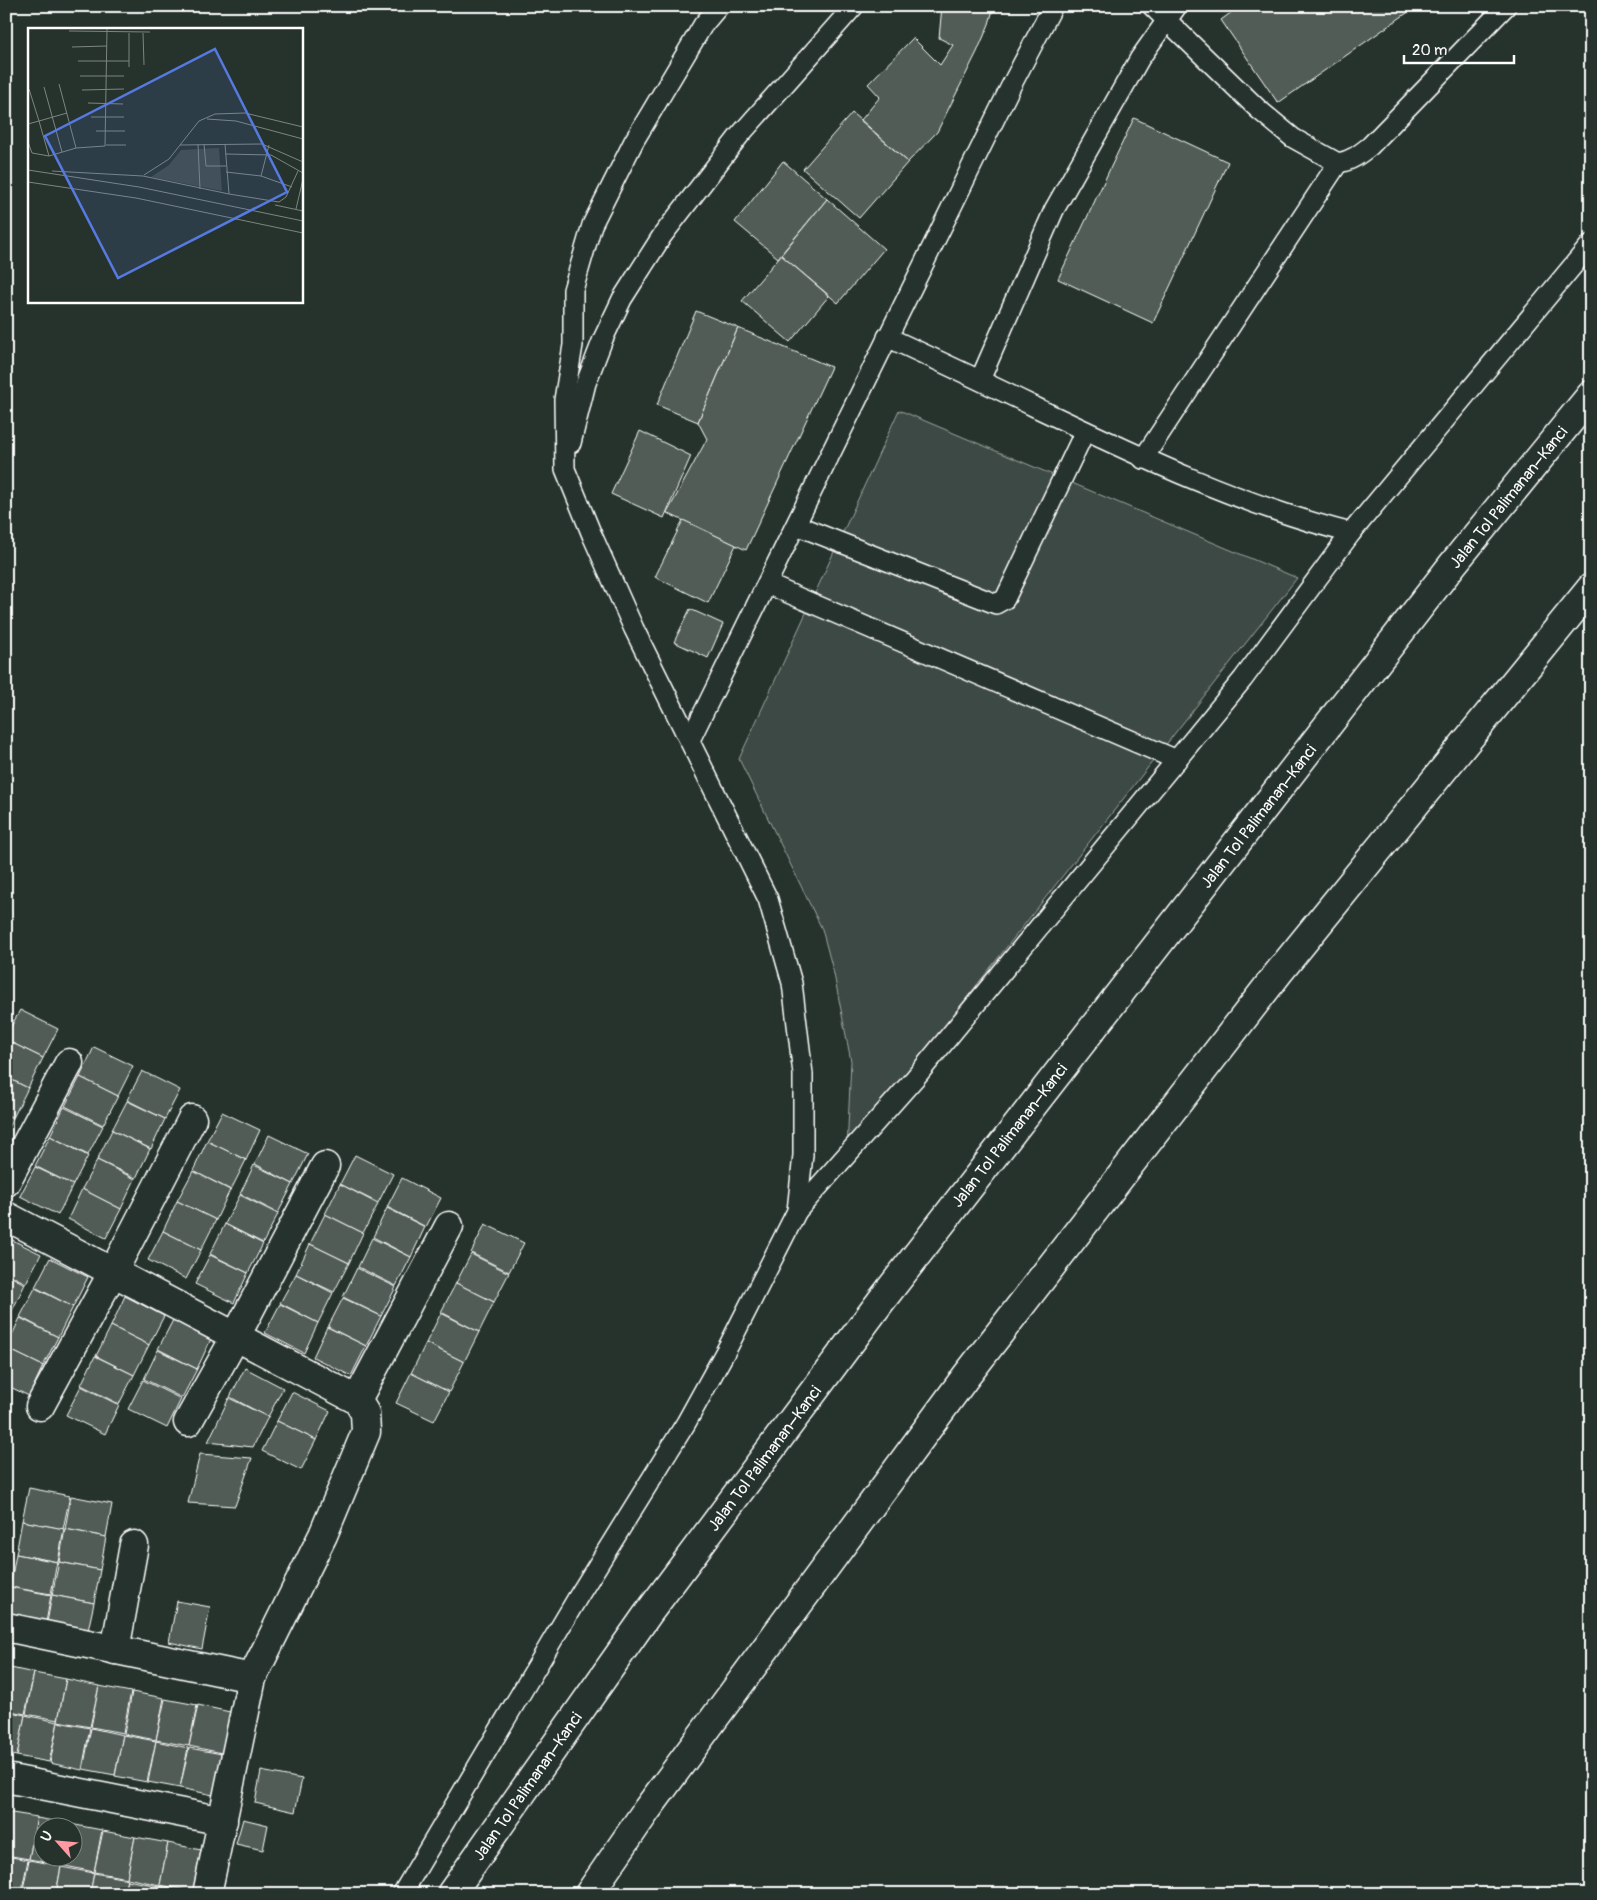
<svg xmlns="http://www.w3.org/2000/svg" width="1597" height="1900" font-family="Pangolin,sans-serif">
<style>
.green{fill:#3e4944;stroke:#9ea4a2}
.building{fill:#515c57;stroke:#fff}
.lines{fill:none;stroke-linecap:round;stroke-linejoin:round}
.service-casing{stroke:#fff;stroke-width:22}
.minor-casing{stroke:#fff;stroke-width:31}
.motorway-casing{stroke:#fff;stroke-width:31}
.service{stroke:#26332d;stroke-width:19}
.minor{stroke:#26332d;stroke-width:28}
.motorway{stroke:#26332d;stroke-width:28}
.labels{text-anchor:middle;stroke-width:4;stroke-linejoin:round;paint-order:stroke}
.street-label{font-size:16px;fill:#fff;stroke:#26332d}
.inset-road{fill:none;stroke:#7d8581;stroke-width:1}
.view{fill:#567ae2;fill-opacity:0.15;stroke:#567ae2;stroke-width:2.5}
.inset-edge{fill:none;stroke:#fff;stroke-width:2.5}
</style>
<rect width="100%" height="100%" fill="#26332d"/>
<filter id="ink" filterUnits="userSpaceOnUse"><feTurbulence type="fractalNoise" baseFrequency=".02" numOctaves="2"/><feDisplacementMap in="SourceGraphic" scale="10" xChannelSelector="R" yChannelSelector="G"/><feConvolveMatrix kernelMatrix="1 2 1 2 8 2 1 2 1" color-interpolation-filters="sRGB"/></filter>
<g filter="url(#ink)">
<path class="green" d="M 899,410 L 1297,578 L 847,1150 L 851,1061 L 834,974 L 822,929 L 739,759 Z"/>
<g class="building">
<path d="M 942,6 L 994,6 L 989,24 L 977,52 L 937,132 L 908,162 L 861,120 L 880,97 L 868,84 L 913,38 L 940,65 L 953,45 L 939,38 Z"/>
<path d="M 1240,6 L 1417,6 L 1278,103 L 1221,20 Z"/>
<path d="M 852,113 L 908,162 L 859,218 L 803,169 Z"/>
<path d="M 1134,118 L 1228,162 L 1153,323 L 1058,279 Z"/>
<path d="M 783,161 L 827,199 L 778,258 L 735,222 Z"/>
<path d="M 827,199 L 884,249 L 838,303 L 781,255 Z"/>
<path d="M 781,255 L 829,296 L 790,342 L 742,301 Z"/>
<path d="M 696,311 L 738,328 L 698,422 L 657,405 Z"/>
<path d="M 738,328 L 831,367 L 746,550 L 667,513 L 707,439 L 698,422 Z"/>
<path d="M 640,431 L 691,456 L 664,518 L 611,494 Z"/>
<path d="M 683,520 L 736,545 L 708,603 L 655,577 Z"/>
<path d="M 690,609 L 723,624 L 708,658 L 674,642 Z"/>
<path d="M 20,1010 L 58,1029 L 43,1058 L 6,1040 L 6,1036 Z"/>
<path d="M 6,1040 L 43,1058 L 28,1088 L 6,1077 Z"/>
<path d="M 94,1047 L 133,1066 L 118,1096 L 80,1077 Z"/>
<path d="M 142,1071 L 180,1090 L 165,1119 L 127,1100 Z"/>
<path d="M 6,1077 L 28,1088 L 13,1118 L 6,1114 Z"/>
<path d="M 80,1077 L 118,1096 L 103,1125 L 65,1106 Z"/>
<path d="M 127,1101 L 165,1119 L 151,1149 L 112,1130 Z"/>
<path d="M 64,1107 L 103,1126 L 88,1155 L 50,1136 Z"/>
<path d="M 222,1112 L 260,1130 L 246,1160 L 207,1141 Z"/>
<path d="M 6,1115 L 13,1118 L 6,1132 Z"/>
<path d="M 112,1130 L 150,1149 L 136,1178 L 97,1160 Z"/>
<path d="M 269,1135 L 308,1154 L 293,1184 L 255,1164 Z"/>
<path d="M 50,1136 L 88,1156 L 73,1185 L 35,1166 Z"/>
<path d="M 207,1141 L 246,1160 L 231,1190 L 193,1171 Z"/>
<path d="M 355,1155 L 393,1174 L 378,1203 L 340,1184 Z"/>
<path d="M 97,1160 L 135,1179 L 121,1209 L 82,1189 Z"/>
<path d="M 254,1165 L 293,1184 L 278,1213 L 240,1194 Z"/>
<path d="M 35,1167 L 73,1185 L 58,1215 L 20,1196 Z"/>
<path d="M 193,1171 L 230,1190 L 216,1220 L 177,1201 Z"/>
<path d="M 402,1178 L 441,1198 L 426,1227 L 387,1207 Z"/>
<path d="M 340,1184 L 378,1204 L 363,1233 L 325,1214 Z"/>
<path d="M 82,1189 L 121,1209 L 106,1238 L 68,1219 Z"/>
<path d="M 240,1195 L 278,1214 L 263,1243 L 225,1224 Z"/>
<path d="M 177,1201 L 216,1220 L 201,1250 L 163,1231 Z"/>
<path d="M 387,1208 L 425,1227 L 411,1257 L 373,1237 Z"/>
<path d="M 325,1214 L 363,1233 L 349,1263 L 310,1244 Z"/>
<path d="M 225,1224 L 263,1244 L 248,1273 L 210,1254 Z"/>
<path d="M 485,1224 L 524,1243 L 509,1272 L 471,1253 Z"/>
<path d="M 163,1231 L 201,1250 L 186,1279 L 148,1260 Z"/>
<path d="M 6,1237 L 41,1254 L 26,1283 L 6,1273 Z"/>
<path d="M 372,1238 L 411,1257 L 396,1286 L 358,1267 Z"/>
<path d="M 310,1244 L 349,1263 L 334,1292 L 296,1274 Z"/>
<path d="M 471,1254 L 509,1273 L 494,1302 L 456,1283 Z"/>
<path d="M 210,1255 L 248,1273 L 234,1303 L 195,1284 Z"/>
<path d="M 50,1258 L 88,1277 L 73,1307 L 35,1287 Z"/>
<path d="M 357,1268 L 396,1287 L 381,1316 L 343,1297 Z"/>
<path d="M 6,1274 L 25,1284 L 11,1313 L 6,1311 Z"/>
<path d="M 296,1274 L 333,1293 L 318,1323 L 280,1303 Z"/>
<path d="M 456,1283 L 494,1302 L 479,1332 L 441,1312 Z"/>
<path d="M 35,1288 L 73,1307 L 58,1337 L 20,1317 Z"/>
<path d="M 125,1296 L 164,1316 L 149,1345 L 111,1326 Z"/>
<path d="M 343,1298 L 381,1316 L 366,1346 L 328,1327 Z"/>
<path d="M 280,1304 L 318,1323 L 304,1353 L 265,1333 Z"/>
<path d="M 6,1311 L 11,1313 L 6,1323 Z"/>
<path d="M 441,1313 L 479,1332 L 464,1362 L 426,1343 Z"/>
<path d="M 20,1318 L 58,1337 L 43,1366 L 6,1348 Z"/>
<path d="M 173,1320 L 211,1339 L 197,1369 L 158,1349 Z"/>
<path d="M 111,1326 L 149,1345 L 134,1375 L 96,1356 Z"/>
<path d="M 327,1327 L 366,1346 L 351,1376 L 313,1357 Z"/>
<path d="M 426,1343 L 464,1362 L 449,1392 L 411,1373 Z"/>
<path d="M 6,1348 L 43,1366 L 29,1396 L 6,1385 Z"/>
<path d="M 158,1350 L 197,1369 L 182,1398 L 144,1379 Z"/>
<path d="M 95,1356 L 134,1375 L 119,1404 L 81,1385 Z"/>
<path d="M 245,1368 L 283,1388 L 268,1417 L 230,1397 Z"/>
<path d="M 411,1373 L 449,1392 L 434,1421 L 396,1403 Z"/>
<path d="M 143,1380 L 181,1399 L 167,1428 L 128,1409 Z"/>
<path d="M 81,1386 L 119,1405 L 105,1434 L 66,1415 Z"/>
<path d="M 292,1392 L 330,1411 L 316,1440 L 277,1421 Z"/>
<path d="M 229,1398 L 268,1417 L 253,1447 L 208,1442 Z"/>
<path d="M 277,1421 L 316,1440 L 301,1470 L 262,1451 Z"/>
<path d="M 200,1454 L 252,1458 L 235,1506 L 188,1503 Z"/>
<path d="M 29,1488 L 70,1496 L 63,1529 L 22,1521 Z"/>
<path d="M 71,1496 L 112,1504 L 106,1537 L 65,1529 Z"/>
<path d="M 22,1521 L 64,1529 L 58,1562 L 16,1554 Z"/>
<path d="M 65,1529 L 106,1537 L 100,1570 L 59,1562 Z"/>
<path d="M 16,1554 L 57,1562 L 51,1594 L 10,1587 Z"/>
<path d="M 59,1562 L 100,1570 L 94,1603 L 52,1595 Z"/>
<path d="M 10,1587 L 51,1595 L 45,1628 L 6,1621 L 6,1607 Z"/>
<path d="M 52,1595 L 94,1603 L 87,1635 L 46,1628 Z"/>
<path d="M 177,1601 L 210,1607 L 202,1649 L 169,1642 Z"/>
<path d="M 6,1667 L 34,1673 L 25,1714 L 6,1710 Z"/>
<path d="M 34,1673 L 66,1679 L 58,1720 L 26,1714 Z"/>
<path d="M 66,1679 L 99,1686 L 90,1727 L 58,1721 Z"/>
<path d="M 99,1686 L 131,1692 L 123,1733 L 91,1727 Z"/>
<path d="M 132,1692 L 164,1698 L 156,1740 L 124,1734 Z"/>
<path d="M 165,1699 L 197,1705 L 189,1746 L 156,1740 Z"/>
<path d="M 198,1705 L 230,1712 L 222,1753 L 189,1746 Z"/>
<path d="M 6,1711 L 25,1715 L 17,1756 L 6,1754 Z"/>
<path d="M 25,1715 L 58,1722 L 49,1762 L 17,1756 Z"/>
<path d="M 58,1722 L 90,1728 L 82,1770 L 50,1763 Z"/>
<path d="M 91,1728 L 123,1735 L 115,1775 L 83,1769 Z"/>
<path d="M 123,1735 L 156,1741 L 147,1782 L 115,1776 Z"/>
<path d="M 156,1741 L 188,1748 L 180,1788 L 148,1782 Z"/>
<path d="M 189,1748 L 222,1754 L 213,1795 L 180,1788 Z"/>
<path d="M 261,1771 L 302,1779 L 295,1812 L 255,1803 Z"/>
<path d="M 6,1812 L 37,1817 L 29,1859 L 6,1855 Z"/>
<path d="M 37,1818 L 70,1824 L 69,1828 L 42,1828 L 42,1858 L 63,1858 L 61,1865 L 29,1859 Z"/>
<path d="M 243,1819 L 268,1825 L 263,1850 L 236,1844 Z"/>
<path d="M 70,1824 L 102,1830 L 94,1872 L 61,1865 L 63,1858 L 72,1858 L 72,1828 L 70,1828 Z"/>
<path d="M 103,1831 L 135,1837 L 127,1878 L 94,1872 Z"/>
<path d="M 135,1837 L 168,1843 L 160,1885 L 127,1878 Z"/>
<path d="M 168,1843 L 201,1850 L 193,1891 L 160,1885 Z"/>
<path d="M 6,1856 L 28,1860 L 21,1894 L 6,1894 Z"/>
<path d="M 29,1860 L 61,1866 L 56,1894 L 22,1894 Z"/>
<path d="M 61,1867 L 94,1873 L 90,1894 L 56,1894 Z"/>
<path d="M 94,1873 L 127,1879 L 124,1894 L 90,1894 Z"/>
<path d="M 127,1880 L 159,1886 L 158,1894 L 124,1894 Z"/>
<path d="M 159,1886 L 192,1892 L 192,1894 L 158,1894 Z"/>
</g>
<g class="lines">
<g class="service-casing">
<g id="service">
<path d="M 719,6 L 703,25 L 634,141 L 592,225 L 573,290 L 573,345 L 564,400 L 565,469 L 592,535 L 634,629 L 768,899 L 792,983 L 803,1074 L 803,1155 L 797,1211"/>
<path d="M 1152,6 L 1258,109 L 1293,138 L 1338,163 C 1351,161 1360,154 1370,146 L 1506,6"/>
<path d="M 887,337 C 937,360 986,383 1035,407 C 1138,456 1240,505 1351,533 L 1591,244"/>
<path d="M 980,380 L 1054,210 L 1140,58 L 1177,6"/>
<path d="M 571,443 L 586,383 L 603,339 L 622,299 L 662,236 L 739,136 L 854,6"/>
<path d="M 1143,459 L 1338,163"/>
<path d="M 796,525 L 996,604 L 1005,599 L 1085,431"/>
<path d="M 767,584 L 1177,760"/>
<path d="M 690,740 L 1010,88 L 1053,6"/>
<path d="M 402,1894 L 578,1597 L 686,1423 L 729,1345 L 797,1211 L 915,1078 L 1243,679 L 1351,533"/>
</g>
</g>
<g class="minor-casing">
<g id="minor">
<path d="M 6,1182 L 69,1063"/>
<path d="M 6,1216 L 357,1400 L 365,1413 L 366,1432 L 323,1535 L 252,1678 L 207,1894"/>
<path d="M 357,1400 L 449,1226"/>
<path d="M 40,1406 L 113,1272 L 192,1119"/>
<path d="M 188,1422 L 236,1336 L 325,1166"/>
<path d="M 6,1627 L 252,1678"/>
<path d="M 115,1650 L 134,1545"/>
<path d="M 6,1778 L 223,1821"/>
</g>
</g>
<g class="motorway-casing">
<g id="motorway">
<path d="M 451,1894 L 647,1615 L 881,1301 L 1453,564 L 1591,395"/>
<path d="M 589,1894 L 646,1811 L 967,1375 L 1279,972 L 1591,588"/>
</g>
</g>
<use href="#service" class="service"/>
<use href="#minor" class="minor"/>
<use href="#motorway" class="motorway"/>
</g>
</g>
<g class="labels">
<g class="street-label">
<text transform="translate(1508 497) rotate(-51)" y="6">Jalan Tol Palimanan–Kanci</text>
<text transform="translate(1258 816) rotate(-52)" y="6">Jalan Tol Palimanan–Kanci</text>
<text transform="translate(1009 1135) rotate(-52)" y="6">Jalan Tol Palimanan–Kanci</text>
<text transform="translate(764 1458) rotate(-53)" y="6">Jalan Tol Palimanan–Kanci</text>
<text transform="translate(527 1786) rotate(-55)" y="6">Jalan Tol Palimanan–Kanci</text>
</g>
</g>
<g transform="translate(28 28)">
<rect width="275" height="275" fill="#26332d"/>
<path d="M 191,120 L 194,163 L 123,149 L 141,137 L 153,122 Z" fill="#3e4944"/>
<path class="inset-road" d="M 41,3 L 122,4M 101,5 L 101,39M 115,5 L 116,37M 44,19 L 79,18M 50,33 L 101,33M 52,48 L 96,48M 31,56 L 48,120M 16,59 L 34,124M 1,61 L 11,93 L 39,85M 54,62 L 96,61M 60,75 L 95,76M 63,89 L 96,89M 179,91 L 208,93 L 275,111M 0,96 L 11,93 L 21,128M 68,103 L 97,103M 0,114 L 4,125 L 21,128 L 48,120 L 77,118 L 79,1M 170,116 L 172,161M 176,116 L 178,138 L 198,138M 197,116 L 201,166 L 251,174 L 258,169 L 270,143M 78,117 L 98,117M 152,117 L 234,116 L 275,134M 197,126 L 243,127 L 275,145M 0,142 L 111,159 L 275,193M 24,143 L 115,148 L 201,166M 198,144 L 233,148 L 264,159M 116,147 L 141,131 L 171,93 L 187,86 L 217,85 L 275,99M 233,148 L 241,117M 0,154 L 108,170 L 275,205M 247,177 L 275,183M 268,181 L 275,151"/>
<path class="view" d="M 187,21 L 259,164 L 90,250 L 17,108 Z"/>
<rect width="275" height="275" class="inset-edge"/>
</g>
<rect width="1597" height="1900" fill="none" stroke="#26332d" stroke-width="25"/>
<rect x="12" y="12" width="1572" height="1875" fill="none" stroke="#fff" stroke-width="2" filter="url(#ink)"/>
<g transform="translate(58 1842) rotate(297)"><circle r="24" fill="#26332d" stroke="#7d8581"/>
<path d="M0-4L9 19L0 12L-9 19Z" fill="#ff9aa2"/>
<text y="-8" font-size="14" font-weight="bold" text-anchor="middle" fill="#ffffff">U</text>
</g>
<path d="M1404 55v8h110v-8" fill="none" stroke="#ffffff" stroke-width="2.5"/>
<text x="1412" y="55" font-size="15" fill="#ffffff" stroke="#26332d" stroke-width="4" paint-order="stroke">20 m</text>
</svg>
